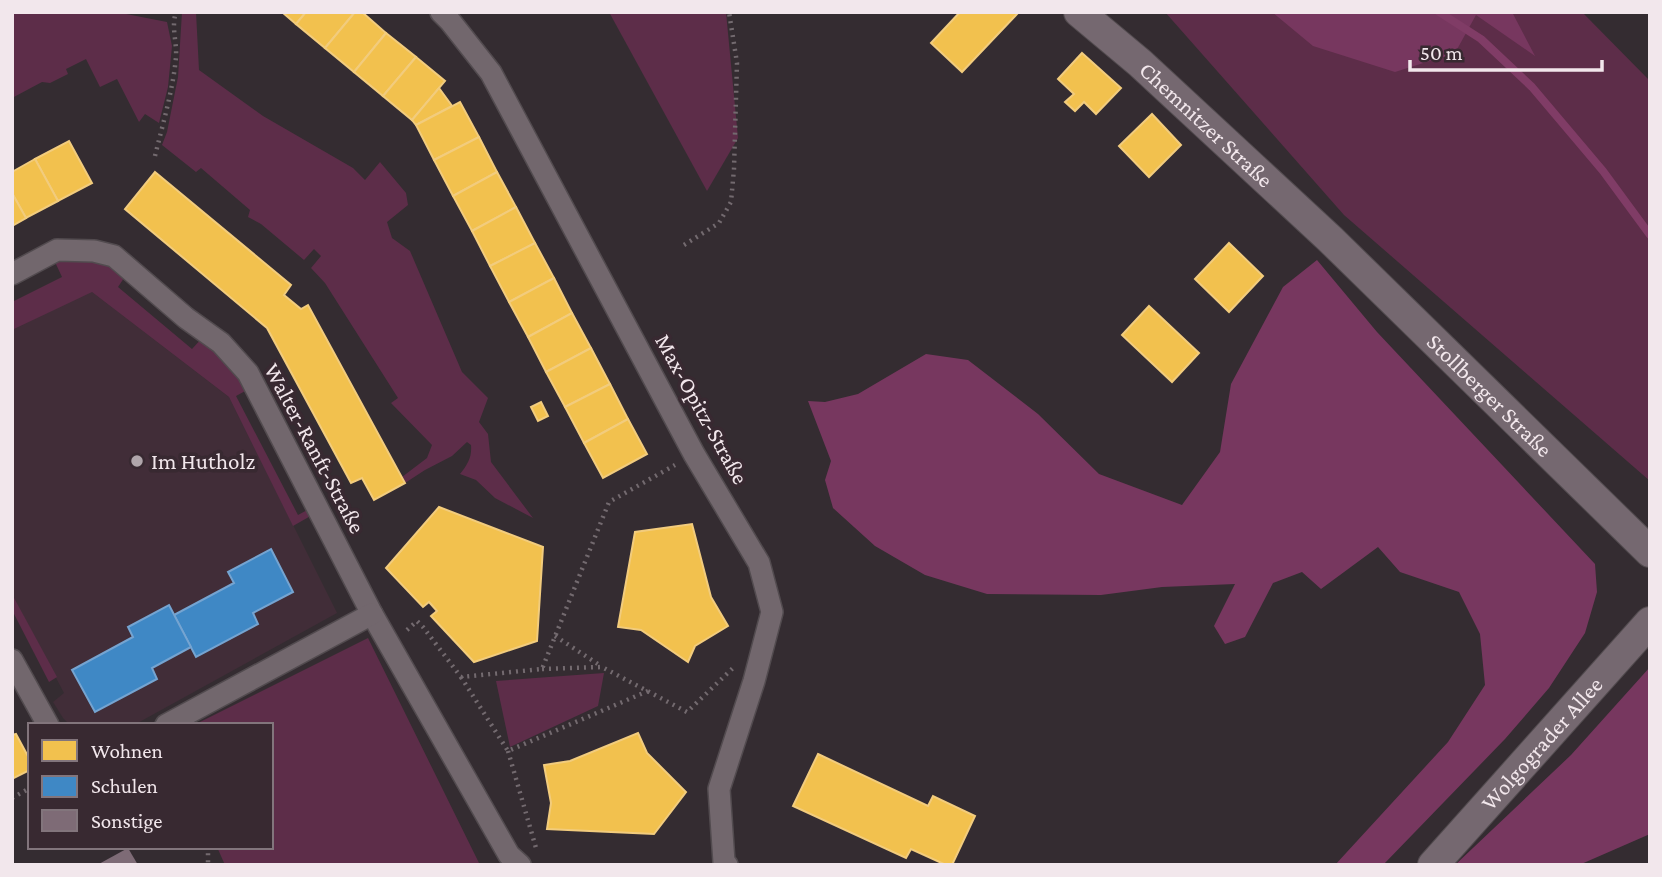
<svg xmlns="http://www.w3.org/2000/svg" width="1662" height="877" font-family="'Crimson Pro',serif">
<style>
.built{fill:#412d38}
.green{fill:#5d2d49}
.forest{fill:#77375f}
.homes{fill:#f2c14e;stroke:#f2cc7d;stroke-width:2}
.schools{fill:#3f88c5;stroke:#75a4d1;stroke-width:2}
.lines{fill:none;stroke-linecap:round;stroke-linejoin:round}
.stream{stroke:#803c66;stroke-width:8}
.building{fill:#7e6b76}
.minor-casing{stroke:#524b4f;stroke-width:24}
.secondary-casing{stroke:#524b4f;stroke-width:32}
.path{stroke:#736a6f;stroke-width:4.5;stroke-dasharray:2 5;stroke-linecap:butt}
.minor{stroke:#72676d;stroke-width:21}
.secondary{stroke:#756870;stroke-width:30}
.poi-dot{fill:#b0a6ab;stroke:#382931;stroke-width:2.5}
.labels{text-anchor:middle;stroke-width:7;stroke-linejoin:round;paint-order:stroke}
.street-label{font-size:23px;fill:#f2e7ec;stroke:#382931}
.poi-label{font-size:23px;fill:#f2e7ec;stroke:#382931;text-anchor:start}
</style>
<rect width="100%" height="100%" fill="#342c31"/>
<path class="built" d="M 91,291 L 229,397 L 337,613 L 134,725 L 70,725 L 63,718 L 53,702 L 64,693 L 12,594 L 12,330 Z"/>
<g class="green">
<path d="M 12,12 L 116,12 L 167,22 L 172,46 L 168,87 L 159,123 L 145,114 L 139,122 L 117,79 L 100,87 L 86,59 L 66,69 L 68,74 L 50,83 L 42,82 L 12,98 Z"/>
<path d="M 182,12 L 196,12 L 199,70 L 263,116 L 353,168 L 365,180 L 380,162 L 406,193 L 408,205 L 387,222 L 392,238 L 410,251 L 462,372 L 488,398 L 479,422 L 488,434 L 491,462 L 533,518 L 495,498 L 476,480 L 460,474 C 468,464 472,457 471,445 L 467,442 L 452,456 L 425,470 L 405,483 L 402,477 L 427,458 L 432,445 L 391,403 L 398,398 L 325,283 L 311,268 L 321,256 L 314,249 L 304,260 L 261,224 L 248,217 L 250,210 L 201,168 L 196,172 L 162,145 L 167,132 L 178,77 Z"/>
<path d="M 609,12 L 726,12 L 738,138 L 707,191 Z"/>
<path d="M 1165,12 L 1582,12 L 1650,81 L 1650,481 L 1344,215 Z"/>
<path d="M 77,256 L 101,259 L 126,275 L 118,287 L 192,349 L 203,337 L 229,361 L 247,390 L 236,396 L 298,515 L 311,508 L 314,514 L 293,526 L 229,397 L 92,292 L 12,330 L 12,302 L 62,277 L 55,262 Z"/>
<path d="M 12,594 L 57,677 L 49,682 L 12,610 Z"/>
<path d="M 368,638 L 480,865 L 225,865 L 217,847 L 271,847 L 271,725 L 194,725 Z"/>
<path d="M 604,673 L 598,706 L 510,747 L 496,681 Z"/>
</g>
<g class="forest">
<path d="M 1272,12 L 1512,12 L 1535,56 L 1476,15 L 1455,53 L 1395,72 L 1313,46 Z"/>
<path d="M 1317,260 L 1377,332 L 1595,564 L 1597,592 L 1585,633 L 1549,688 L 1505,739 L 1383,865 L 1335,865 L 1448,742 L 1485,685 L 1480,634 L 1459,592 L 1400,572 L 1378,547 L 1321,589 L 1302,572 L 1273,583 L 1245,637 L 1225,644 L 1214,626 L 1235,584 L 1162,587 L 1101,595 L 987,594 L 925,575 L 875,546 L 833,508 L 825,480 L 831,461 L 808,401 L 825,402 L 858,394 L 926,354 L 968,360 L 1038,414 L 1099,474 L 1182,505 L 1220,452 L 1231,384 L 1283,287 Z"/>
<path d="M 1650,667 L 1650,834 L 1579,865 L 1455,865 L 1571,755 Z"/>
</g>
<g class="homes">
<path d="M 282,12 L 306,12 L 296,24 Z"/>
<path d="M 306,12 L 355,12 L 325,48 L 296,24 Z"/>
<path d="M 355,12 L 362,12 L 386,33 L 354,72 L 325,48 Z"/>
<path d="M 960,12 L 1019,12 L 962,72 L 931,43 Z"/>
<path d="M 386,33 L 416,57 L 383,96 L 354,72 Z"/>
<path d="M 1082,53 L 1121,88 L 1096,114 L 1084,102 L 1075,111 L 1065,102 L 1074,94 L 1058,79 Z"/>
<path d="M 416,57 L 445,81 L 412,120 L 383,96 Z"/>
<path d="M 439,88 L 452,106 L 416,125 L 412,120 Z"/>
<path d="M 460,102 L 479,137 L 434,160 L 416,125 Z"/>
<path d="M 1152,114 L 1181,145 L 1149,177 L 1119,146 Z"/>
<path d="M 479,137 L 497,172 L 453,196 L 434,160 Z"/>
<path d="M 69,141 L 92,183 L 58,201 L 35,159 Z"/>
<path d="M 35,159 L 58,201 L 26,218 L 12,193 L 12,172 Z"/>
<path d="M 155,172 L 291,285 L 284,295 L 301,309 L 308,305 L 405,483 L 374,500 L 362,478 L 351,483 L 267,328 L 125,209 Z"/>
<path d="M 497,172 L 516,207 L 472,231 L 453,196 Z"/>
<path d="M 12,193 L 26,218 L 12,226 Z"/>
<path d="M 516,207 L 535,243 L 490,266 L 472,231 Z"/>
<path d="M 535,243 L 554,278 L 509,302 L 490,266 Z"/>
<path d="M 1229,243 L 1263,276 L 1229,312 L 1195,279 Z"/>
<path d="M 554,278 L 572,313 L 528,337 L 509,302 Z"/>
<path d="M 1149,306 L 1199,353 L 1172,382 L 1122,335 Z"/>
<path d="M 572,313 L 591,348 L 546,372 L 528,337 Z"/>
<path d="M 591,348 L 610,384 L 565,407 L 546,372 Z"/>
<path d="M 610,384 L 628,419 L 584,443 L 565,407 Z"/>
<path d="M 541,402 L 548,416 L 538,421 L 531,407 Z"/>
<path d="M 628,419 L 647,454 L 603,478 L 584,443 Z"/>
<path d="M 439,507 L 543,547 L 537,641 L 474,662 L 431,616 L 437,611 L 429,602 L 423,607 L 386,568 Z"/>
<path d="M 692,524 L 711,597 L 728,626 L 695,646 L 688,662 L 641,630 L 618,627 L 635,532 Z"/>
<path d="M 638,733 L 647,753 L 686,792 L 654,834 L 547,829 L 551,803 L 544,765 L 570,761 Z"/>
<path d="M 16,734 L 30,760 L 30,770 L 12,779 L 12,735 Z"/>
<path d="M 818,754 L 928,806 L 933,796 L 975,816 L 952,865 L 946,865 L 911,849 L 906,858 L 793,806 Z"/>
</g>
<g class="schools">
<path d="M 271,549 L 293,592 L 253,613 L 258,624 L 196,657 L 174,615 L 234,583 L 228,572 Z"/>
<path d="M 169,605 L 191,647 L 152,668 L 157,679 L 95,712 L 72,670 L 133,637 L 128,627 Z"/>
</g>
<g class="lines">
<path class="stream" d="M 1439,12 L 1481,39 L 1532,87 L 1603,171 L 1650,235"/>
</g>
<path class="building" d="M 128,848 L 138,865 L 97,865 Z"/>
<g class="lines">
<g class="minor-casing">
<g id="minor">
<path d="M 441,12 L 450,21 L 491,73 L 694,454 L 759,563 L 772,612 L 754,681 L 719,789 L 724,862 L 727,865"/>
<path d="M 12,274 L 57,250 L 94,251 L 114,256 L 186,318 L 221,343 L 248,373 L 372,614 L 509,855 L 520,865"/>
<path d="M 12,660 L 48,725"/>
<path d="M 166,725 L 372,614"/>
</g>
</g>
<g class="secondary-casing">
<g id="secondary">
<path id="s1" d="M 1079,12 L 1140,63 L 1330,239 L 1650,552"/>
<path id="s2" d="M 1433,865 L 1650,622"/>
</g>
</g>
<g class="path">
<path d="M 155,156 C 163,123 173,90 176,57 C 177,42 171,27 176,12"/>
<path d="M 684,245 L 719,223 L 731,202 L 734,169 L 737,63 L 729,12"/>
<path d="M 407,630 L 417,621 L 423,627 L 461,677 L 542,669 L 609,502 L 675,465"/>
<path d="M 555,636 L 601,666"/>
<path d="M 542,669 L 602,667 L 687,712 L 733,668"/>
<path d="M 461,677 L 508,751 L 648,691"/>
<path d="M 508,751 L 536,848"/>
<path d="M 12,798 L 30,788"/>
<path d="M 205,847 L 208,852 L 208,865"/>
</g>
<use href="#minor" class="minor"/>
<use href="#secondary" class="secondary"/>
</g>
<circle class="poi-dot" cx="137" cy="461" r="7"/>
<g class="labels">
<g class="street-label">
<text dy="8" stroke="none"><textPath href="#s1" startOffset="170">Chemnitzer Straße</textPath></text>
<text dy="8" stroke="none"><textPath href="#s1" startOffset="562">Stollberger Straße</textPath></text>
<text transform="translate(702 409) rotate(61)" y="8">Max-Opitz-Straße</text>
<text transform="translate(315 448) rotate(62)" y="8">Walter-Ranft-Straße</text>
<text dy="8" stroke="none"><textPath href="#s2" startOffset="163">Wolgograder Allee</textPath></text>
</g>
<g class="poi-label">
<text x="151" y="469">Im Hutholz</text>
</g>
</g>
<rect width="1662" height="877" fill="none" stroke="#f2e7ec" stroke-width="28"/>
<rect x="28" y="723" width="245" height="126" fill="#382931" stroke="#82757c" stroke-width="2"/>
<rect x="42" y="740" width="35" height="21" fill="#f2c14e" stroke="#82757c" stroke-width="2"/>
<text x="91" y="758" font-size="21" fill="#f2e7ec">Wohnen</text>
<rect x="42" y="776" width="35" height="21" fill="#3f88c5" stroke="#82757c" stroke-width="2"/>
<text x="91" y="793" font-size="21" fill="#f2e7ec">Schulen</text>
<rect x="42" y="810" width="35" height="21" fill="#7e6b76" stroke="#82757c" stroke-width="2"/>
<text x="91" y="828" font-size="21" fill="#f2e7ec">Sonstige</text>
<path d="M1410 60v10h192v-10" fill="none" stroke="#f2e7ec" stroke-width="3.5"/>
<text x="1420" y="60" font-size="21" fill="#f2e7ec" stroke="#382931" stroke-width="5" paint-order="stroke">50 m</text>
</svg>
